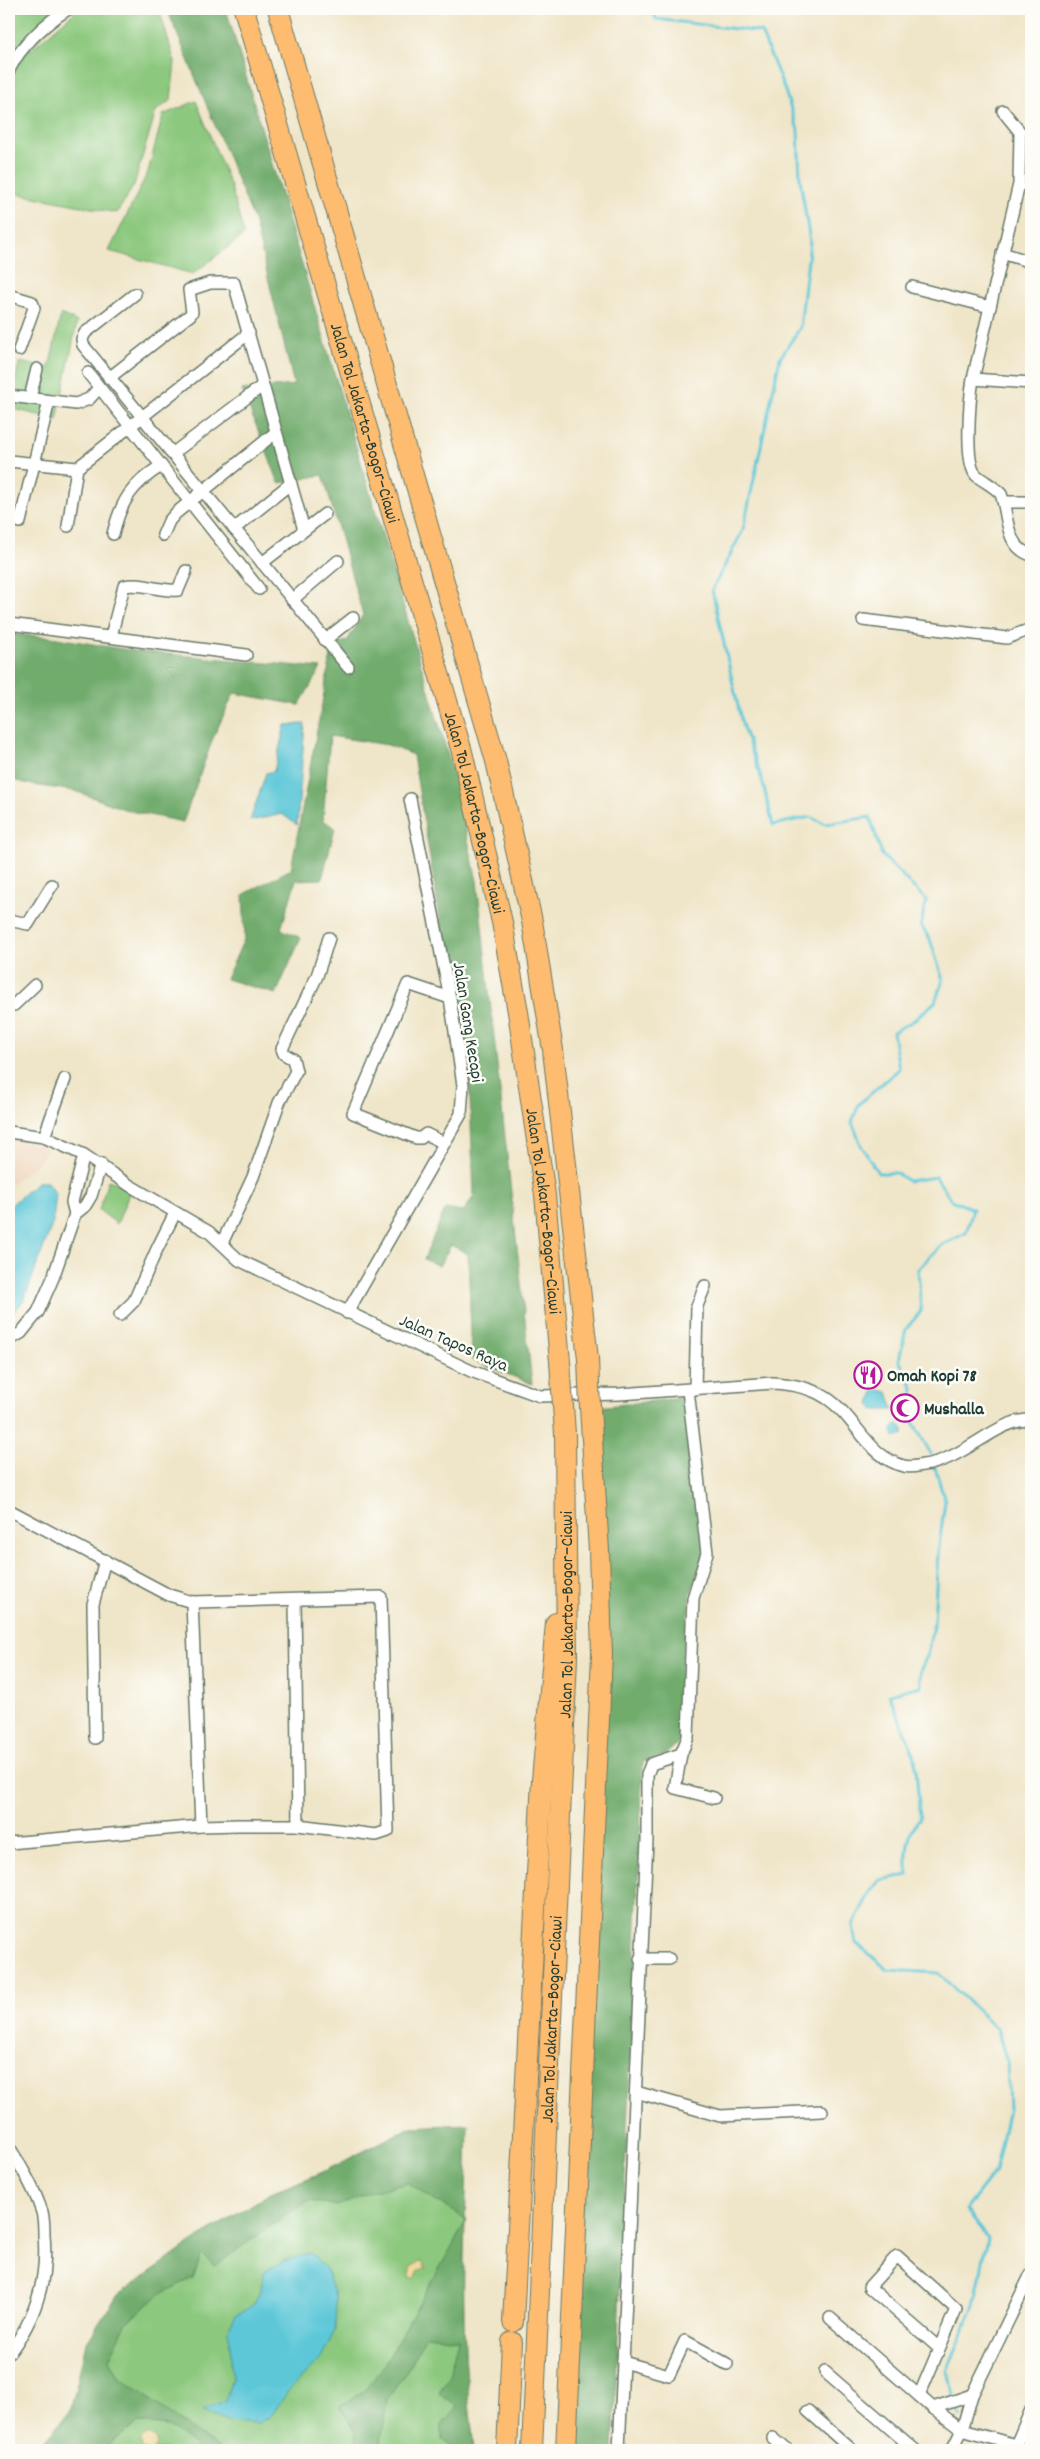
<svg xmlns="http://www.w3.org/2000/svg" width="1040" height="2459" font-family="Dekko,sans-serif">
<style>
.built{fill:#efd6bc}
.green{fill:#8cc87e;stroke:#568259}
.forest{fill:#71ac6d;stroke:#487450}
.sand{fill:#eeda9e;stroke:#868c69}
.water{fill:#5dc7d8;stroke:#3e8286}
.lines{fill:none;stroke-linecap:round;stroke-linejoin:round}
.stream{stroke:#5dc7d8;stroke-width:3}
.street-casing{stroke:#687868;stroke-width:14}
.highway-casing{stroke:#687868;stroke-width:22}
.street{stroke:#fff;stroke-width:11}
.highway{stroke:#fdbc6f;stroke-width:20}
.highway-bridge-casing{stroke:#687868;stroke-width:22;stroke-linecap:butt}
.highway-bridge{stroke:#fdbc6f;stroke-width:20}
.labels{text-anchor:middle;stroke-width:5;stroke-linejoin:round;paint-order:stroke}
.street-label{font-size:18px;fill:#1f3d34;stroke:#fdfcf7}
.poi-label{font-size:18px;font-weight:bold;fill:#1f3d34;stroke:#fdfcf7;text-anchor:start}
</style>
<rect width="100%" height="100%" fill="#fdfcf7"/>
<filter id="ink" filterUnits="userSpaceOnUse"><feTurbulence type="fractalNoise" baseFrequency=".02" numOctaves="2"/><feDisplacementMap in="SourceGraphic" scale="10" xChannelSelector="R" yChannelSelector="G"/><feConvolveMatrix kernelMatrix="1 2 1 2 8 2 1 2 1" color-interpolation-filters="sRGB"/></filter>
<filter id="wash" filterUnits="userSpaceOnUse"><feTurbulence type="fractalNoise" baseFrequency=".0096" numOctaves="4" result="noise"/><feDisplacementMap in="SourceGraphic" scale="20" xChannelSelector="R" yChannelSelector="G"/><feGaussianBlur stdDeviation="1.12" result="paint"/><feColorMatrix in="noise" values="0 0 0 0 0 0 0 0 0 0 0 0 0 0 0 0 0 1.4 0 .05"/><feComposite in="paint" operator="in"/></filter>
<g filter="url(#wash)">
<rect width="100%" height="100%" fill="#efe5c8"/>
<path class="built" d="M 9,1135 L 49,1147 L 40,1161 L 9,1186 Z"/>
<g class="green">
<path d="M 9,9 L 68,9 L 9,70 Z"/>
<path d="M 78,9 L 159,9 L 175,62 L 171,100 L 156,111 L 134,185 L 117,213 L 9,192 L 9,79 L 20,59 Z"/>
<path d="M 196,101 L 231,187 L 244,235 L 193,274 L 109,251 L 148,172 L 163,115 Z"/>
<path d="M 61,314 L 77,322 L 57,420 L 10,408 L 19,362 L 49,368 Z"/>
<path d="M 108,1180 L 131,1188 L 117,1224 L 99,1210 Z"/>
<path d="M 411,2127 L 463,2217 L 467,2219 L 463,2226 L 465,2450 L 32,2450 L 53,2432 L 71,2409 L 86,2343 L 117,2296 L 191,2243 L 269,2194 L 321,2173 Z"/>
</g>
<g class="forest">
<path d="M 167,9 L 226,9 L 453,772 L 477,881 L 532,1384 L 472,1360 L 468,1254 L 451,1245 L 439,1266 L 424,1259 L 445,1209 L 463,1212 L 474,1196 L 469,1075 L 465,1070 L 413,755 L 388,745 L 330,736 L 323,820 L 335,828 L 322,879 L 296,880 L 281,929 L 301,938 L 276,994 L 226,979 L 245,937 L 243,895 L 291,869 L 333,645 L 347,641 L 363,615 L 323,475 L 279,483 L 242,390 L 294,385 L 254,220 Z"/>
<path d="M 9,634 L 51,637 L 134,651 L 321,668 L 299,705 L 234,693 L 213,738 L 183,822 L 130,811 L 75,791 L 33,785 L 9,779 Z"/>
<path d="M 682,1398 L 687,1402 L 705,1553 L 691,1592 L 685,1632 L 679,1684 L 680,1741 L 665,1755 L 643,1762 L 613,2450 L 566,2450 L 602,1654 L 598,1407 Z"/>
<path d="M 468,2124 C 467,2198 461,2274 465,2348 C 466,2382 471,2416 474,2450 L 461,2450 L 442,2440 L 442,2425 L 457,2407 L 439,2393 L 449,2375 L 458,2339 L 426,2335 L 413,2361 L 387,2400 L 380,2450 L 357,2450 L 356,2434 L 340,2406 L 362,2393 L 380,2372 L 467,2220 L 408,2183 L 370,2192 L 337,2206 L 310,2201 L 286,2215 L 215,2266 L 202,2254 L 193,2278 L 162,2293 L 127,2322 L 109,2359 L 119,2377 L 221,2450 L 200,2450 L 168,2426 L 139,2423 L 100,2450 L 32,2450 L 53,2432 L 71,2409 L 86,2343 L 117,2296 L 191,2243 L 269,2194 L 321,2173 L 411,2127 Z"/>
</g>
<g class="sand">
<path d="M 422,2261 L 426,2268 L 419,2270 L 415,2279 L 410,2278 L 410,2268 L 418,2262 Z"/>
<circle cx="149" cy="2443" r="8"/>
</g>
<g class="water">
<path d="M 305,724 L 297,825 L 282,814 L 250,821 L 266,773 L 274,771 L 285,725 Z"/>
<path d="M 37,1182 L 47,1182 L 56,1194 L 53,1222 L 24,1300 L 9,1317 L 9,1207 Z"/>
<path d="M 880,1390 L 888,1392 L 894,1410 L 873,1410 L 870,1405 L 874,1391 Z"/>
<circle cx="898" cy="1431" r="6"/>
<path d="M 311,2253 L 326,2269 L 336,2299 L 335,2330 L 321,2359 L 289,2390 L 271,2416 L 258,2423 L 228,2421 L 203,2411 L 225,2400 L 232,2379 L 229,2328 L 236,2314 C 256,2309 262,2291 264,2272 L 283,2261 Z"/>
</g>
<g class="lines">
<g class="stream">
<path d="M 653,9 L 656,19 L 761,32 L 784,88 L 798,130 L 800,179 L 810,242 L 800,328 L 780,358 L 743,530 L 712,590 L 742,724 L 762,780 L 773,825 L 810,817 L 825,824 L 870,817 L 882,855 L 926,900 L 921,926 L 930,939 L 943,980 L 935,1002 L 913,1021 L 893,1032 L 899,1069 L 859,1104 L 852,1122 L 861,1145 L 878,1173 L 896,1173 L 908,1181 L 936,1177 L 951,1200 L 973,1209 L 966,1233 L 940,1246 L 918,1269 L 921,1311 L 906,1329 L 899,1360 L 913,1388 L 913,1422 L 931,1454 L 945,1501 L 938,1554 L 934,1621 L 927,1656 L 920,1671 L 921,1686 L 889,1694 L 915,1757 L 920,1818 C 907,1831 905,1857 908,1875 L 880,1880 L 871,1891 L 853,1925 L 856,1943 L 888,1970 L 938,1973 L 997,2029 L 1007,2062 L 1009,2109 L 995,2172 L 966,2210 L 988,2238 L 974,2306 L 947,2371 L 956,2407 L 961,2417"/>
<path d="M 978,2439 L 998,2450"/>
</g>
</g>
</g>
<g filter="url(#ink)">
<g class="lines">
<g class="street-casing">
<g id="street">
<path d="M 9,70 C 21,45 46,23 68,9"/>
<path d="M 1003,111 L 1020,132 L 1019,184 L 973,379 C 970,397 964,463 976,475 C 984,482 994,486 1001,494 C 1009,516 1004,546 1031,555"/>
<path d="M 1002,253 L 1031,262"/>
<path d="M 912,287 L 990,307"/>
<path d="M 135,294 L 85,333 L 82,339 L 83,345 L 348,667"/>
<path d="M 9,295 L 32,302 L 34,308 L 19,350"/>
<path d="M 88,373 L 259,589"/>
<path d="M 109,378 L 190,315 L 192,312 L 189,290 L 210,283 L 234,283 L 304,530"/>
<path d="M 973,379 L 1031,383"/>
<path d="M 9,396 L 76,404 L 89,399 L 99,388"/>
<path d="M 30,398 L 37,369"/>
<path d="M 172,454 L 262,386"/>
<path d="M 9,461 L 77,468 L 249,333"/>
<path d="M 1004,502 L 1031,502"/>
<path d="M 20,522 L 49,401"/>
<path d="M 68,526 L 77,468"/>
<path d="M 234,529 L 290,484"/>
<path d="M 113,534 C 121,501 132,484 161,466"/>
<path d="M 163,535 L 169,521 L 176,513 L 275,433"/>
<path d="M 262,563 L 325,514"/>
<path d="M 292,600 L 338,561"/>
<path d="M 863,620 L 1007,638 L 1031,629"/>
<path d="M 9,624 L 246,655"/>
<path d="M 111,636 L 124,586 C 142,582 160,592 178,590 L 186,571"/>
<path d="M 325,640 L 353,618"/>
<path d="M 9,920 L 28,924 L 52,885"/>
<path d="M 9,1005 L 14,1005 L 35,985"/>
<path d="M 9,1132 L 44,1137 L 84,1155 L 129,1185 L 209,1232 L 239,1260 L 471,1371 L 540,1396 L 620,1394 L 773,1383 C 791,1384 809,1387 825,1397 C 855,1415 868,1458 904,1466 C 910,1468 917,1466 923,1465 C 963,1461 998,1418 1031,1420"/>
<path d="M 44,1137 L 65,1079"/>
<path d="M 444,1143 L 426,1134 L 421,1138 L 416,1138 L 353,1113 L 408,984 L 450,998"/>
<path d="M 75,1214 L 72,1202 L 84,1155"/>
<path d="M 222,1243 L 253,1177 L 279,1103 L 296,1071 L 293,1059 L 284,1054 L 282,1049 L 317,976 L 329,938"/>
<path d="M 347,1313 L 461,1114 L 463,1085 L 450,998 L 410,799"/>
<path d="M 120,1315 L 134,1301 L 157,1249 L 175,1213"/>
<path d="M 9,1340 L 21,1333 L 38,1312 L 53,1278 L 75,1214 L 85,1206 L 91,1196 L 101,1164"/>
<path d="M 695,1389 L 697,1306 L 705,1286"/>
<path d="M 9,1510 L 169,1595 L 192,1602 L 381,1597 L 388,1831 L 376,1835 L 298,1825 L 239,1825 L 201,1826 L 9,1843"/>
<path d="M 295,1600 L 298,1825"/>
<path d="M 192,1602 L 201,1826"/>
<path d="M 95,1738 L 93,1604 L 105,1560"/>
<path d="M 681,1754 L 675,1788 L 714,1798"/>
<path d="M 640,1959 L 669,1959"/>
<path d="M 636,2092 L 720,2116 L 822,2111"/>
<path d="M 9,2147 C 22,2168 34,2188 42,2212 C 44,2219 44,2227 44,2235 C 48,2279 37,2317 9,2353"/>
<path d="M 830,2318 L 933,2408 L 962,2430 L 1016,2445 L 1031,2410"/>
<path d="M 623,2362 L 669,2375 L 685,2341 L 727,2364"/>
<path d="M 825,2372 L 915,2450"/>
<path d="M 919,2396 L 956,2309 L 897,2256 L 869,2287 L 939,2348"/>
<path d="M 933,2408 L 972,2395"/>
<path d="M 808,2411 L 852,2450"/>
<path d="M 773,2438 L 787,2450"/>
<path d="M 619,2450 L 647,1840 L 647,1775 L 651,1764 L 681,1754 L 688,1737 L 693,1598 L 707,1553 L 688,1390"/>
<path d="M 952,2450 L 962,2430 L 972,2395 L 1031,2274"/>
</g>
</g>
<g class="highway-casing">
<g id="highway">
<path id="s1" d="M 244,9 L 462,752 L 502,922 L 518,1012 L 545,1195 L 560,1362"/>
<path d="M 278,9 L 496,761 L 532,921 L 553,1050 L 588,1359"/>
<path d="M 513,2322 L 542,1780 L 556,1623"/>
<path d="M 507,2450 L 512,2342"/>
<path id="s2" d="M 532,2450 L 567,1658 L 565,1434"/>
<path d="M 566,2450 L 602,1654 L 599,1551 L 590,1407"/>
</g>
</g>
<use href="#street" class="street"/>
<use href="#highway" class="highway"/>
<g class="highway-bridge-casing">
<g id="highway-bridge">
<path d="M 588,1359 L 590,1407"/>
<path d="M 560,1362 L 565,1434"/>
</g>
</g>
<use href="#highway-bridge" class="highway-bridge"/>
</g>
</g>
<defs>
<g id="restaurant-ring" transform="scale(1.4375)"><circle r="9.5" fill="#fdfcf7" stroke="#b5179e" stroke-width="1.5"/><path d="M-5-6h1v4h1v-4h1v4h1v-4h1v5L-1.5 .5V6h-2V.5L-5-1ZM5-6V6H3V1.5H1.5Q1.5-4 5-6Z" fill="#b5179e"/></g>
<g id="mosque-ring" transform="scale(1.4375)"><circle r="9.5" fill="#fdfcf7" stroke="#b5179e" stroke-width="1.5"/><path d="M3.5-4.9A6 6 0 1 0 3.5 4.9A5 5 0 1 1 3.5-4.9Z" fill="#b5179e"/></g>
</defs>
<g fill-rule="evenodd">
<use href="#restaurant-ring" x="868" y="1375"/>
<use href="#mosque-ring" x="905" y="1408"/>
</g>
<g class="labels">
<g class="street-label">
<text dy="6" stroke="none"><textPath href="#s1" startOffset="431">Jalan Tol Jakarta–Bogor–Ciawi</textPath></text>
<text dy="6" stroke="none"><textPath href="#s1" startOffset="836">Jalan Tol Jakarta–Bogor–Ciawi</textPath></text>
<text transform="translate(469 1022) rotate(81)" y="6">Jalan Gang Kecapi</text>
<text dy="6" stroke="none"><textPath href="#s1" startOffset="1241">Jalan Tol Jakarta–Bogor–Ciawi</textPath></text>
<text transform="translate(454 1342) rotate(24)" y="6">Jalan Tapos Raya</text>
<text dy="6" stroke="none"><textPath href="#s2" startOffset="836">Jalan Tol Jakarta–Bogor–Ciawi</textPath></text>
<text dy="6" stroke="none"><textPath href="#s2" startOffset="431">Jalan Tol Jakarta–Bogor–Ciawi</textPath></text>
</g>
<g class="poi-label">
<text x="887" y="1381">Omah Kopi 78</text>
<text x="924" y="1414">Mushalla</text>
</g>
</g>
<rect width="1040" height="2459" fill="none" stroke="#fdfcf7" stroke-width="30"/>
</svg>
